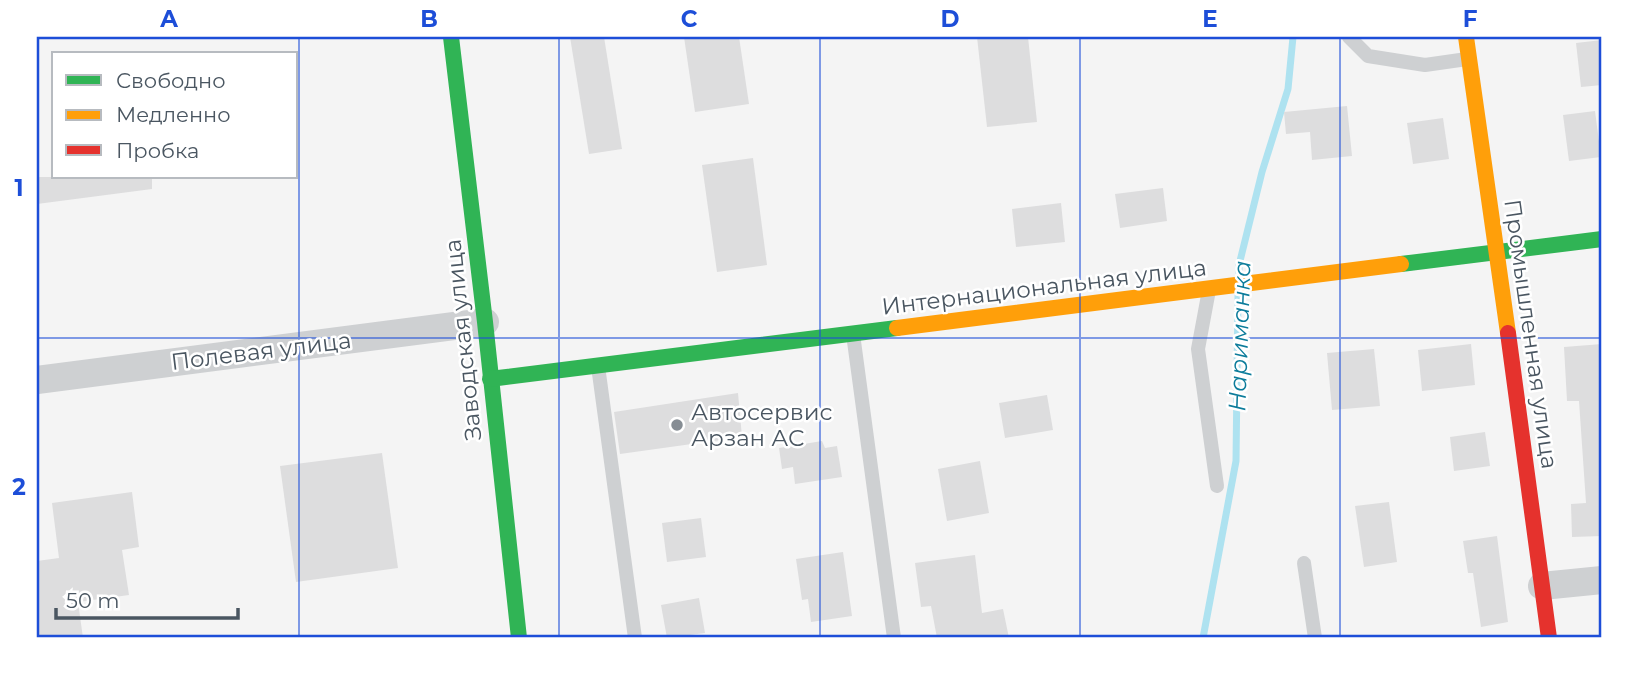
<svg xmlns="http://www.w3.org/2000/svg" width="1639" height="675" font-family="Montserrat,sans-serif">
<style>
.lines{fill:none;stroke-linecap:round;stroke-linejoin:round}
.stream{stroke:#aee2f0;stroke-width:7}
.building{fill:#ddddde}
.lane{stroke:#ced0d2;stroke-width:14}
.street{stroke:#ced0d2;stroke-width:28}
.fast{stroke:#30b455;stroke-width:16}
.slow{stroke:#ff9f0a;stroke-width:16}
.jam{stroke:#e5322d;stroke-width:16}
.grid{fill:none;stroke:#1d4ed8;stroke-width:2;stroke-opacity:0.55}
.poi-dot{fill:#868d94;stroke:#fff;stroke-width:2.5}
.labels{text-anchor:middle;stroke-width:5;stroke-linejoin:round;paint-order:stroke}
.street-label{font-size:23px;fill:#4a5661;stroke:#fff}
.poi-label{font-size:23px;fill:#4a5661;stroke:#fff;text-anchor:start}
.water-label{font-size:24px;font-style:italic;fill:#0c7c9b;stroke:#fff}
.neatline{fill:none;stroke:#1d4ed8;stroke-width:2.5}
.grid-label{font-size:23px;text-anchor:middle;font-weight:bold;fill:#1d4ed8}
</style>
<rect width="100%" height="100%" fill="#f4f4f4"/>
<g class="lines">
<g class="stream">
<path d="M 1239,273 L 1239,265 L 1262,172 L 1288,89 L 1293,37"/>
<path d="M 1203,638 L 1236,461 L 1238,296"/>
</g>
</g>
<g class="building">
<path d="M 570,37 L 604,37 L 622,149 L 589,154 Z"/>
<path d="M 684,37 L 739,37 L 749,104 L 695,112 Z"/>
<path d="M 977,37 L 1028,37 L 1037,122 L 987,127 Z"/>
<path d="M 1602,40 L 1602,85 L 1581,87 L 1576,43 Z"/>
<path d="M 1347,106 L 1352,156 L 1312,160 L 1310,132 L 1286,134 L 1284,112 Z"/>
<path d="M 1595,111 L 1601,157 L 1569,161 L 1563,115 Z"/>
<path d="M 1443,118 L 1449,159 L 1413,164 L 1407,123 Z"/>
<path d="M 753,158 L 767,265 L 717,272 L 702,165 Z"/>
<path d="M 37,177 L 152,177 L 152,189 L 37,204 Z"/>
<path d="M 1163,188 L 1167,221 L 1120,228 L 1115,194 Z"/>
<path d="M 1061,203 L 1065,242 L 1016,247 L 1012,209 Z"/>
<path d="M 1471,344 L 1475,385 L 1422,391 L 1418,350 Z"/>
<path d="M 1602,344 L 1602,536 L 1572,537 L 1571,504 L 1586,503 L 1579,401 L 1567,401 L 1564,347 Z"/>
<path d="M 1374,349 L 1380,406 L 1332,410 L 1327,353 Z"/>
<path d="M 738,393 L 742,437 L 620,454 L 614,412 Z"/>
<path d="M 1047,395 L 1053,430 L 1005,438 L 999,403 Z"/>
<path d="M 1485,432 L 1490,466 L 1454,471 L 1450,437 Z"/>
<path d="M 822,441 L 825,448 L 837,446 L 842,477 L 795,484 L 793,467 L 782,469 L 779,448 Z"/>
<path d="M 382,453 L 398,568 L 296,582 L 280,466 Z"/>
<path d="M 980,461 L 989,513 L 947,521 L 938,469 Z"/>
<path d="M 132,492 L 139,547 L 122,550 L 129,595 L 78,602 L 83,638 L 37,638 L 37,561 L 59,558 L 52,503 Z"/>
<path d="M 1389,502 L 1397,562 L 1364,567 L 1355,506 Z"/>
<path d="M 701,518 L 706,557 L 667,562 L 662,523 Z"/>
<path d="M 1497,536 L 1508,622 L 1481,627 L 1473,573 L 1468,573 L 1463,541 Z"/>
<path d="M 843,552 L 852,616 L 811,622 L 808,599 L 802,600 L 796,559 Z"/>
<path d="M 975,555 L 982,613 L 1003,609 L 1009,638 L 937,638 L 931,606 L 921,607 L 915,563 Z"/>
<path d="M 699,598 L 705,633 L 667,638 L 661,605 Z"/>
</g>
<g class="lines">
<g class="lane">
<path d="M 1349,37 L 1368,56 L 1425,65 L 1467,59"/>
<path d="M 1209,290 L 1198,349 L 1217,486"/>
<path d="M 853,334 L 894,638"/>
<path d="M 598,366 L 635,638"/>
<path d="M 1304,563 L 1315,638"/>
</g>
<g class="street">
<path d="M 37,380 L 485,322"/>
<path d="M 1542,586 L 1602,580"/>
</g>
<g class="fast">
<path d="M 451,37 L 485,322 L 519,638"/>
<path d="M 1401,264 L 1602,239"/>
<path d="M 490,379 L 897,328"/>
</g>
<g class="slow">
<path d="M 1466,37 L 1508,333"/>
<path d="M 897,328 L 1401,264"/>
</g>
<path class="jam" d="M 1508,333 L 1549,638"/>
</g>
<path class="grid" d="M 299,37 L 299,638M 559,37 L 559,638M 820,37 L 820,638M 1080,37 L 1080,638M 1340,37 L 1340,638M 37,338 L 1602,338"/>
<circle class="poi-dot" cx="677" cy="425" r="7"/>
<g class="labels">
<g class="street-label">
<text transform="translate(1044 287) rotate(-7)" y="8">Интернациональная улица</text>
<text transform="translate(1531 334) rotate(82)" y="8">Промышленная улица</text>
<text transform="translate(463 340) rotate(-96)" y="8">Заводская улица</text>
<text transform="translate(261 351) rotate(-7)" y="8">Полевая улица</text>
</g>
<g class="poi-label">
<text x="691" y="420">Автосервис<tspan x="691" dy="26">Арзан АС</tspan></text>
</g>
<g class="water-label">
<text transform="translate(1240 336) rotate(-88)" y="8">Нариманка</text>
</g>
</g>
<rect width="1639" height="675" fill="none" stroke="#ffffff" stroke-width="77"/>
<rect x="52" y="52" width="245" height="126" fill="#ffffff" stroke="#b7bbc0" stroke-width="2"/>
<rect x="66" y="75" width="35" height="10" fill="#30b455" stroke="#b7bbc0" stroke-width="2"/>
<text x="116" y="88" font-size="21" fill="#4a5661">Свободно</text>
<rect x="66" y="110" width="35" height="10" fill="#ff9f0a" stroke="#b7bbc0" stroke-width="2"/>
<text x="116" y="122" font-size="21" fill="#4a5661">Медленно</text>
<rect x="66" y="145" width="35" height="10" fill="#e5322d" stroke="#b7bbc0" stroke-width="2"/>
<text x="116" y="158" font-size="21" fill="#4a5661">Пробка</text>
<path d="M56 608v10h182v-10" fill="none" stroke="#4a5661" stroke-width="3.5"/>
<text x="66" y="608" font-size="21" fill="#4a5661" stroke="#ffffff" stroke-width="5" paint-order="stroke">50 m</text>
<rect x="38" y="38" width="1562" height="598" class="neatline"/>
<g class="grid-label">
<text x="169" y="27">A</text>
<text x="429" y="27">B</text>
<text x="689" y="27">C</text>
<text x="950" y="27">D</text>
<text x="1210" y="27">E</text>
<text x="1470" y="27">F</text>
<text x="19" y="196">1</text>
<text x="19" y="495">2</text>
</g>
</svg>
